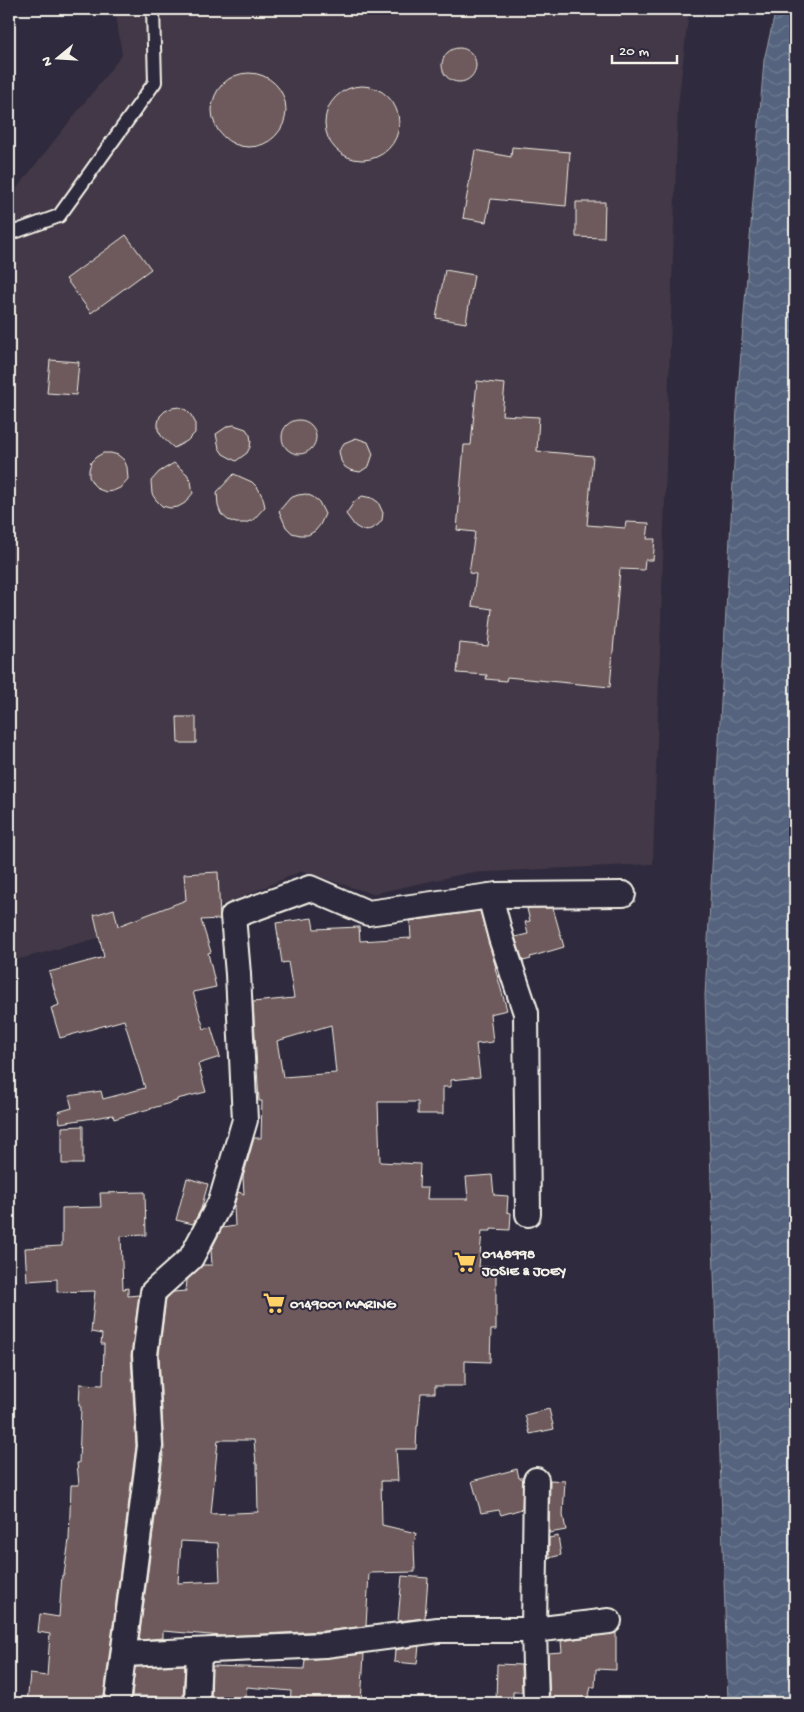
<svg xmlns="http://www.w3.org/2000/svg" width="804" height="1712" font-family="'Gochi Hand',sans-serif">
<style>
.built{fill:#423846}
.water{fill:url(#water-waves);stroke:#949ca8}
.building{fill:#6e5a5c;stroke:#f4f1e8;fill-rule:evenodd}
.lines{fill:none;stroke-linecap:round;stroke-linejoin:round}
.lane-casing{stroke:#f4f1e8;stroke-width:16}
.street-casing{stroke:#f4f1e8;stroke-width:28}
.lane{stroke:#2f2a3d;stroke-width:12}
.street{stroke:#2f2a3d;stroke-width:24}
.labels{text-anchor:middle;stroke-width:4;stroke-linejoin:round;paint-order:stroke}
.poi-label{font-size:15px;font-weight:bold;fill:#f4f1e8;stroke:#2f2a3d;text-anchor:start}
</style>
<defs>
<pattern id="water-waves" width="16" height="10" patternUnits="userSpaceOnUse" patternTransform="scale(1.25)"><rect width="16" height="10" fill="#54647e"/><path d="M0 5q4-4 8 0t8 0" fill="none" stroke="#6d7b90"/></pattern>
</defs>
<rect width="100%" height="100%" fill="#2f2a3d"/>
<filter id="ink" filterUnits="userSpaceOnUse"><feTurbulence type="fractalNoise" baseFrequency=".02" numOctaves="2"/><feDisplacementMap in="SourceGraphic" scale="10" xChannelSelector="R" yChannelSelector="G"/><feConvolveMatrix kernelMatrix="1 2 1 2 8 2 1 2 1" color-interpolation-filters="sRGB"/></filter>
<g filter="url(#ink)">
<path class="built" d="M 115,9 L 689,9 L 678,107 L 653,864 L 468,873 L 372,894 L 302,871 L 226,904 L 16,960 L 9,926 L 9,194 L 13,193 L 122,55 Z"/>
<path class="water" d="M 776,9 L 795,9 L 795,1703 L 728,1703 L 705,995 L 738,391 L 764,60 Z"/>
<g class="building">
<circle cx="459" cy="65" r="17"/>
<circle cx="249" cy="110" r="37"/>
<circle cx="362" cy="123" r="37"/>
<path d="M 512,147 L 570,152 L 566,206 L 491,199 L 486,222 L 463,218 L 475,150 L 511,157 Z"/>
<path d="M 576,202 L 605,202 L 604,238 L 576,237 Z"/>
<path d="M 126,235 L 151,269 L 91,313 L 66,279 Z"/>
<path d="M 445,270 L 474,275 L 466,323 L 436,318 Z"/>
<path d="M 50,360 L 79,362 L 76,395 L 47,393 Z"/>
<path d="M 477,381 L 505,384 L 502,415 L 539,417 L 537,451 L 593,456 L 587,525 L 625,528 L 626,522 L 649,523 L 647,539 L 655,539 L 653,560 L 645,560 L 644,570 L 620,569 L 610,687 L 507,677 L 506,681 L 486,679 L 487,675 L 457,673 L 460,643 L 488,646 L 492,609 L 472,606 L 476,574 L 469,573 L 475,532 L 457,530 L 464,445 L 471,445 Z"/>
<path d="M 179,407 L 186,410 L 191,415 L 195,422 L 195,433 L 187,441 L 174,448 L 162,437 L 158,430 L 158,423 L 160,416 L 165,411 L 172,408 Z"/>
<circle cx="299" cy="437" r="17"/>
<path d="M 234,425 L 246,429 L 250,435 L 251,441 L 250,447 L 247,453 L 236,461 L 223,454 L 219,448 L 216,434 L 228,426 Z"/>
<path d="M 356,438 L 368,442 L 373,454 L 369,466 L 360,472 L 350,470 L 345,467 L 341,461 L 339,451 L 344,443 Z"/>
<path d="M 103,453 L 111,453 L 118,455 L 124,460 L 127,467 L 128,479 L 120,488 L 113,491 L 106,492 L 98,489 L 93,484 L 89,477 L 89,470 L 91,462 L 96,457 Z"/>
<path d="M 174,463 L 187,474 L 191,481 L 193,493 L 185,503 L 178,507 L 170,508 L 162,506 L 156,500 L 152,494 L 151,481 L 159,472 Z"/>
<path d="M 234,474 L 252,482 L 258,488 L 263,498 L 265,507 L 253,520 L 245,523 L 236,523 L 228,520 L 221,514 L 218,506 L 217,492 Z"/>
<path d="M 306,494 L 313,497 L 319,502 L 325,514 L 320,525 L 315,531 L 308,535 L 300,535 L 292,533 L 286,527 L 279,511 L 290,498 L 298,495 Z"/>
<path d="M 362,496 L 372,498 L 378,502 L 383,513 L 382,520 L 378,525 L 367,531 L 360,529 L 355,526 L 346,514 L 354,502 Z"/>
<path d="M 177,717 L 196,717 L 196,743 L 178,743 Z"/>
<path d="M 218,872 L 220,919 L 201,920 L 211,952 L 208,953 L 216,987 L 193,992 L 204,1029 L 211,1027 L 220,1057 L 198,1064 L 206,1092 L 177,1099 L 177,1101 L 114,1119 L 113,1115 L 60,1123 L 58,1112 L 72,1108 L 69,1096 L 101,1091 L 103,1099 L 145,1088 L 124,1020 L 60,1038 L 51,1008 L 59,1005 L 49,972 L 104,957 L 94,915 L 114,909 L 118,926 L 186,900 L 184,874 Z"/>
<path d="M 531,908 L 553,908 L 564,947 L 530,957 L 531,959 L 523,961 L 515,937 L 528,934 L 525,922 L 530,921 L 527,909 Z"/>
<path d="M 480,911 L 496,968 L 495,968 L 507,1010 L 490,1014 L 493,1042 L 476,1044 L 480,1077 L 451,1080 L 451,1087 L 443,1087 L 443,1114 L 418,1114 L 418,1102 L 378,1102 L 380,1162 L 420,1164 L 419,1188 L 428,1188 L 427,1199 L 468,1199 L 466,1177 L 492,1175 L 494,1195 L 508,1196 L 507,1212 L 511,1213 L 510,1230 L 491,1229 L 491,1231 L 482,1231 L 479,1267 L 496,1267 L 496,1330 L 491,1330 L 490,1362 L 465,1361 L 465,1386 L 435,1386 L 435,1393 L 421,1393 L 418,1426 L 417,1426 L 416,1449 L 396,1449 L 398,1481 L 381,1481 L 382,1525 L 416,1533 L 414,1544 L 415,1572 L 369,1573 L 366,1626 L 324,1631 L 222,1636 L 163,1631 L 163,1638 L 139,1640 L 164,1448 L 159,1355 L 166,1299 L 173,1292 L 186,1291 L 187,1280 L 203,1265 L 212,1265 L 211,1250 L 222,1228 L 235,1226 L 234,1206 L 238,1192 L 244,1194 L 243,1177 L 254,1138 L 261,1138 L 262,1101 L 259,1101 L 253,1002 L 294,998 L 288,962 L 282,963 L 276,923 L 312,918 L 314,929 L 359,927 L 360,941 L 411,938 L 410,921 ZM 331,1025 L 336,1073 L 283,1077 L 277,1041 ZM 218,1440 L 254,1440 L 256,1464 L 257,1464 L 258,1512 L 211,1514 ZM 181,1541 L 218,1543 L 220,1581 L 178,1583 Z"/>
<path d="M 83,1126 L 83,1164 L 62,1164 L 62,1127 Z"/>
<path d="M 187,1178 L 208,1184 L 201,1209 L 193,1224 L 176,1220 Z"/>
<path d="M 145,1192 L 146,1235 L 121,1236 L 123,1289 L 128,1288 L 128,1296 L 139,1295 L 131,1356 L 136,1446 L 104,1696 L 100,1696 L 100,1703 L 27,1703 L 30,1674 L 47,1676 L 50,1634 L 38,1632 L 40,1614 L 59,1617 L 62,1575 L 64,1575 L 69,1540 L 71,1485 L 79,1485 L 77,1463 L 79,1463 L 81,1407 L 79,1406 L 80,1384 L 103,1385 L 104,1344 L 101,1344 L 102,1334 L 91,1332 L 95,1291 L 57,1292 L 57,1279 L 27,1281 L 25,1248 L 62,1246 L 62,1208 L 101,1207 L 100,1193 Z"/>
<path d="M 549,1409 L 554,1429 L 530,1434 L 525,1415 Z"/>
<path d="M 517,1469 L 519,1478 L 523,1478 L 522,1509 L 501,1515 L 499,1510 L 481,1513 L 472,1481 Z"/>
<path d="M 550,1480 L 565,1481 L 563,1515 L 566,1530 L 549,1533 Z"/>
<path d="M 558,1536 L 561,1555 L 549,1558 L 549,1538 Z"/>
<path d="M 402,1576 L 428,1578 L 425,1618 L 398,1621 Z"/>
<path d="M 616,1633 L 616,1670 L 596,1669 L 595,1687 L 591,1687 L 587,1703 L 550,1703 L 548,1653 L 562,1652 L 561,1641 Z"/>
<path d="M 419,1646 L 417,1664 L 394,1662 L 395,1650 Z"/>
<path d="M 364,1654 L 361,1703 L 290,1703 L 291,1691 L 247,1687 L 245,1703 L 211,1703 L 212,1666 L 304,1669 L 305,1660 Z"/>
<path d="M 497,1664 L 521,1665 L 522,1692 L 513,1692 L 513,1703 L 496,1703 Z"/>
<path d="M 185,1665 L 183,1697 L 132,1696 L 135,1667 Z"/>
</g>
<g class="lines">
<g class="lane-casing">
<path id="lane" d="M 9,234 L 59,216 L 155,82 L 153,9"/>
</g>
<g class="street-casing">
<g id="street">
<path d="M 490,896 L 501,938 L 526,1013 L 528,1214"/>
<path d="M 536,1480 L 534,1630 L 536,1703"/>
<path d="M 124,1654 L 325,1645 L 438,1630 L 534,1630 L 609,1621"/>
<path d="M 117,1703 L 150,1446 L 145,1355 L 153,1292 L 191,1258 L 221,1201 L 245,1120 L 238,974 L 233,916 L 310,888 L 368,913 L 497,895 L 623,894"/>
<path d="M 197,1703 L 199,1651"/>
</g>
</g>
<use href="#lane" class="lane"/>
<use href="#street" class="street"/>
</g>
</g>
<defs>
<g id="supermarket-bare" transform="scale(1.725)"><path d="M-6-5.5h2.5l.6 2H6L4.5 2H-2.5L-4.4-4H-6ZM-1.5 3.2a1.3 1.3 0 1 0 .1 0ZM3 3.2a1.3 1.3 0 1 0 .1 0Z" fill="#ffd166" stroke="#2f2a3d" stroke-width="2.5" paint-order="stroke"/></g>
</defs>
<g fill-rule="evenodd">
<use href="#supermarket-bare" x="465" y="1262"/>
<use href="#supermarket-bare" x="274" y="1303"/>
</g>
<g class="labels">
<g class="poi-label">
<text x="482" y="1258">0148998<tspan x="482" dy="17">JOSIE &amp; JOEY</tspan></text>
<text x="290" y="1308">0149001 MARING</text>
</g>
</g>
<rect width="804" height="1712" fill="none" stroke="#2f2a3d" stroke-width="30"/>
<rect x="15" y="15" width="774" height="1682" fill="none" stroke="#f4f1e8" stroke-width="2" filter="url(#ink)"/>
<g transform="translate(58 58) rotate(252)" stroke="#2f2a3d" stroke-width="4" paint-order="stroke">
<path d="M0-4L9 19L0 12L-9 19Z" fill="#f4f1e8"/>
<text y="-8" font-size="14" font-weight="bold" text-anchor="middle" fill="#f4f1e8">N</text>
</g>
<path d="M612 55v8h65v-8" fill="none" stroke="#f4f1e8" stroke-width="2.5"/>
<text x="619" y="55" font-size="15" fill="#f4f1e8" stroke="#2f2a3d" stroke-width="4" paint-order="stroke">20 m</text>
</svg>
